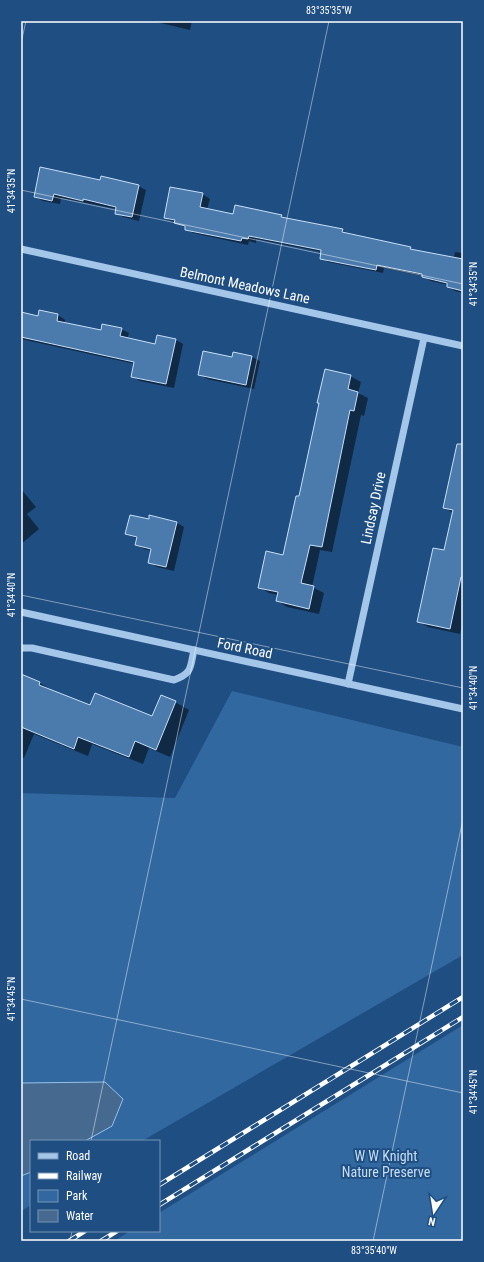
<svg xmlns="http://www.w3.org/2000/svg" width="484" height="1262" font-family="'Roboto Condensed',sans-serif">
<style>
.green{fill:#3268a0}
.water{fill:#46698f;stroke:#97c1eb}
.shadow{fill:#0007}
.building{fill:#4b7bac;stroke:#c8dff7}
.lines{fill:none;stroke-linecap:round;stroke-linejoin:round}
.minor{stroke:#a4c6e9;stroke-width:7}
.rail-casing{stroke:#fff;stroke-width:4.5}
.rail{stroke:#1e4e82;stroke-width:3;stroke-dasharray:9;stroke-linecap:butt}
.ticks{fill:none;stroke:#fff;stroke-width:1;stroke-opacity:0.45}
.labels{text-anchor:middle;stroke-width:4;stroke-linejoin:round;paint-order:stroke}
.street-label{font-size:14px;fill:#fff;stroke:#1e4e82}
.park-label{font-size:14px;fill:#c8dff7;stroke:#1e4e82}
.neatline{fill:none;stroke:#fff;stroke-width:1.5}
.ticks-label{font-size:10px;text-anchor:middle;fill:#fff}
</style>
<rect width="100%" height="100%" fill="#1e4e82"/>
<g class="green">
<path d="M 232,691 L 463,747 L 463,955 L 142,1141 L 31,1141 L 31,1205 L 21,1211 L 21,793 L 175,798 Z"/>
<path d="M 463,1025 L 463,1241 L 114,1241 L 130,1231 L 159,1231 L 159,1213 Z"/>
</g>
<path class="water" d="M 105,1082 L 123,1099 L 112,1126 L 85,1141 L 31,1141 L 31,1172 L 21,1176 L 21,1083 Z"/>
<g class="shadow">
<path d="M 152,21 L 192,21 L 190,30 Z"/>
<path d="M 101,181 L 138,186 L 146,190 L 139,221 L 123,217 L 116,213 L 117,209 L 61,198 L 60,204 L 43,201 L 35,197 Z"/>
<path d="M 202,194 L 210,199 L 207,209 L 234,215 L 281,216 L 286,219 L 342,230 L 350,235 L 410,248 L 415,251 L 454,258 L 455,252 L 463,253 L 463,293 L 455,291 L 448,287 L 448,285 L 431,281 L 422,276 L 384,268 L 383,273 L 328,262 L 321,258 L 322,252 L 256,239 L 256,243 L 249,241 L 248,245 L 193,233 L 186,229 L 186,228 L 165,218 Z"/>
<path d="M 40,312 L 58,315 L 65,320 L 65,323 L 102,331 L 121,329 L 129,333 L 127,339 L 155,346 L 176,340 L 183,344 L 174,388 L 140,381 L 132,376 L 135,364 L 21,339 L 21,313 L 39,317 Z"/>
<path d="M 234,353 L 252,357 L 260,361 L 254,389 L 207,379 L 199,374 L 233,358 Z"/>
<path d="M 350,376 L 361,382 L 358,393 L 368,398 L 364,416 L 361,415 L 332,552 L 320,550 L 312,587 L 324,593 L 319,614 L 287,607 L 277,601 L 278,595 L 269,593 L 259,587 L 284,557 L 300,497 Z"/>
<path d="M 463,464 L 463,621 L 460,634 L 428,627 L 418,621 L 445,552 L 453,513 L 444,507 Z"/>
<path d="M 21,489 L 36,507 L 27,514 L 39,529 L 21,544 Z"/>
<path d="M 150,517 L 177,523 L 184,527 L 174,571 L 157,567 L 149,562 L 152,551 L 144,549 L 136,544 L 138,539 L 126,534 L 149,520 Z"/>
<path d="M 21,675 L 40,683 L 53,691 L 91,706 L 153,717 L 175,702 L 189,710 L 170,757 L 149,748 L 143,764 L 92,744 L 88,756 L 34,734 L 24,758 L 21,756 Z"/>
</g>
<g class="building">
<path d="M 40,167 L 100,180 L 101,176 L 139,185 L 132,217 L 115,214 L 116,207 L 83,199 L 83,201 L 54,194 L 52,201 L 34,197 Z"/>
<path d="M 170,187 L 203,193 L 200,207 L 233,214 L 235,205 L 282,215 L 281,217 L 343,229 L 342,232 L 411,247 L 410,249 L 463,259 L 463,291 L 447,287 L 447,283 L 422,277 L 422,274 L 377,265 L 376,270 L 320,259 L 321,250 L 249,236 L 248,239 L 242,238 L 241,241 L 185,230 L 185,226 L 174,223 L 175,220 L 164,218 Z"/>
<path d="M 39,310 L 58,314 L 57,321 L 101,330 L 102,324 L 122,328 L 120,336 L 155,344 L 157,335 L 176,339 L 166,384 L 131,377 L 134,362 L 21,337 L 21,312 L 38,316 Z"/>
<path d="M 203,351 L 232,357 L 233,352 L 252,356 L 246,385 L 198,375 Z"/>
<path d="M 325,369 L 351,375 L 348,389 L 358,392 L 354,411 L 350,410 L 322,547 L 310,545 L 301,583 L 314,586 L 309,609 L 276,601 L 278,592 L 258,588 L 266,551 L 283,555 L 296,496 L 299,496 L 319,403 L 317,403 Z"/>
<path d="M 457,444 L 463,444 L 463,578 L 461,577 L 450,629 L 417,622 L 433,548 L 444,550 L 453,510 L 443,508 Z"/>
<path d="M 130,515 L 149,519 L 149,515 L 177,522 L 166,567 L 148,563 L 151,549 L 135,545 L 137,537 L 125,534 Z"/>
<path d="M 21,674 L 40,682 L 39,685 L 90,705 L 95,693 L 152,716 L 161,695 L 176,701 L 156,750 L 135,741 L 129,757 L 78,737 L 74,749 L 21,727 Z"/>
</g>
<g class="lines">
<g class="minor">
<path d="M 21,249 L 463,346"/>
<path d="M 21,612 L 463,709"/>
<path d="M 21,648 L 32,648 L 174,680 C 193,673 190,667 194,650"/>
<path d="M 348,684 L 424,338"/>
</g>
<g class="rail-casing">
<g id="rail">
<path d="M 159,1185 L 463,997"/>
<path d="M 159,1205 L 463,1017"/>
<path d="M 69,1241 L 85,1231"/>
<path d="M 101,1241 L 117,1231"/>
</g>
</g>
<use href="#rail" class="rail"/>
</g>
<path class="ticks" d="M 21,43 L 26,21M 21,190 L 463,284M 21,595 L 463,688M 21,999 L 463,1093M 91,1141 L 329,21M 70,1241 L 72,1231M 373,1241 L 463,819"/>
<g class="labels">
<g class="street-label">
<text transform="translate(245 285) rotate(12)" y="5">Belmont Meadows Lane</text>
<text transform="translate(373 508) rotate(-78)" y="5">Lindsay Drive</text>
<text transform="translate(245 648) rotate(12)" y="5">Ford Road</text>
</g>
<g class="park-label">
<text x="386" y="1161">W W Knight<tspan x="386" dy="16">Nature Preserve</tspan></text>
</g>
</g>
<rect width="484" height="1262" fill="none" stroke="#1e4e82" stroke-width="44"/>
<rect x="30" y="1140" width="130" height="92" fill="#1e4e82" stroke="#7895b4"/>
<rect x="38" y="1153" width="20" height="6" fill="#a4c6e9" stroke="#7895b4"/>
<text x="66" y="1160" font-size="12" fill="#ffffff">Road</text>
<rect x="38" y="1173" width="20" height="6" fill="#ffffff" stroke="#7895b4"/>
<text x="66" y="1180" font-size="12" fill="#ffffff">Railway</text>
<rect x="38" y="1190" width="20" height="12" fill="#3268a0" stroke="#7895b4"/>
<text x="66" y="1200" font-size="12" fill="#ffffff">Park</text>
<rect x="38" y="1210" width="20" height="12" fill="#46698f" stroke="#7895b4"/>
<text x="66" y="1220" font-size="12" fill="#ffffff">Water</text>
<g transform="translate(434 1212) rotate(192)" stroke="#1e4e82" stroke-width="3" paint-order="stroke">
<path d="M0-3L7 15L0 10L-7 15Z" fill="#ffffff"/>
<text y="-6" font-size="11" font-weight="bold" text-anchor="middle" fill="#ffffff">N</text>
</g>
<rect x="22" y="22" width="440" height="1218" class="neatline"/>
<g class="ticks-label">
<text x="329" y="14">83°35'35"W</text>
<text transform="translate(11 191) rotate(-90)" y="4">41°34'35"N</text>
<text transform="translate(473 284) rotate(-90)" y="4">41°34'35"N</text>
<text transform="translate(11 595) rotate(-90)" y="4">41°34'40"N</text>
<text transform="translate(473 688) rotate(-90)" y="4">41°34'40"N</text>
<text transform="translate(11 999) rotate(-90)" y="4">41°34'45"N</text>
<text transform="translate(473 1092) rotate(-90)" y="4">41°34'45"N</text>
<text x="374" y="1254">83°35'40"W</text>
</g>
</svg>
